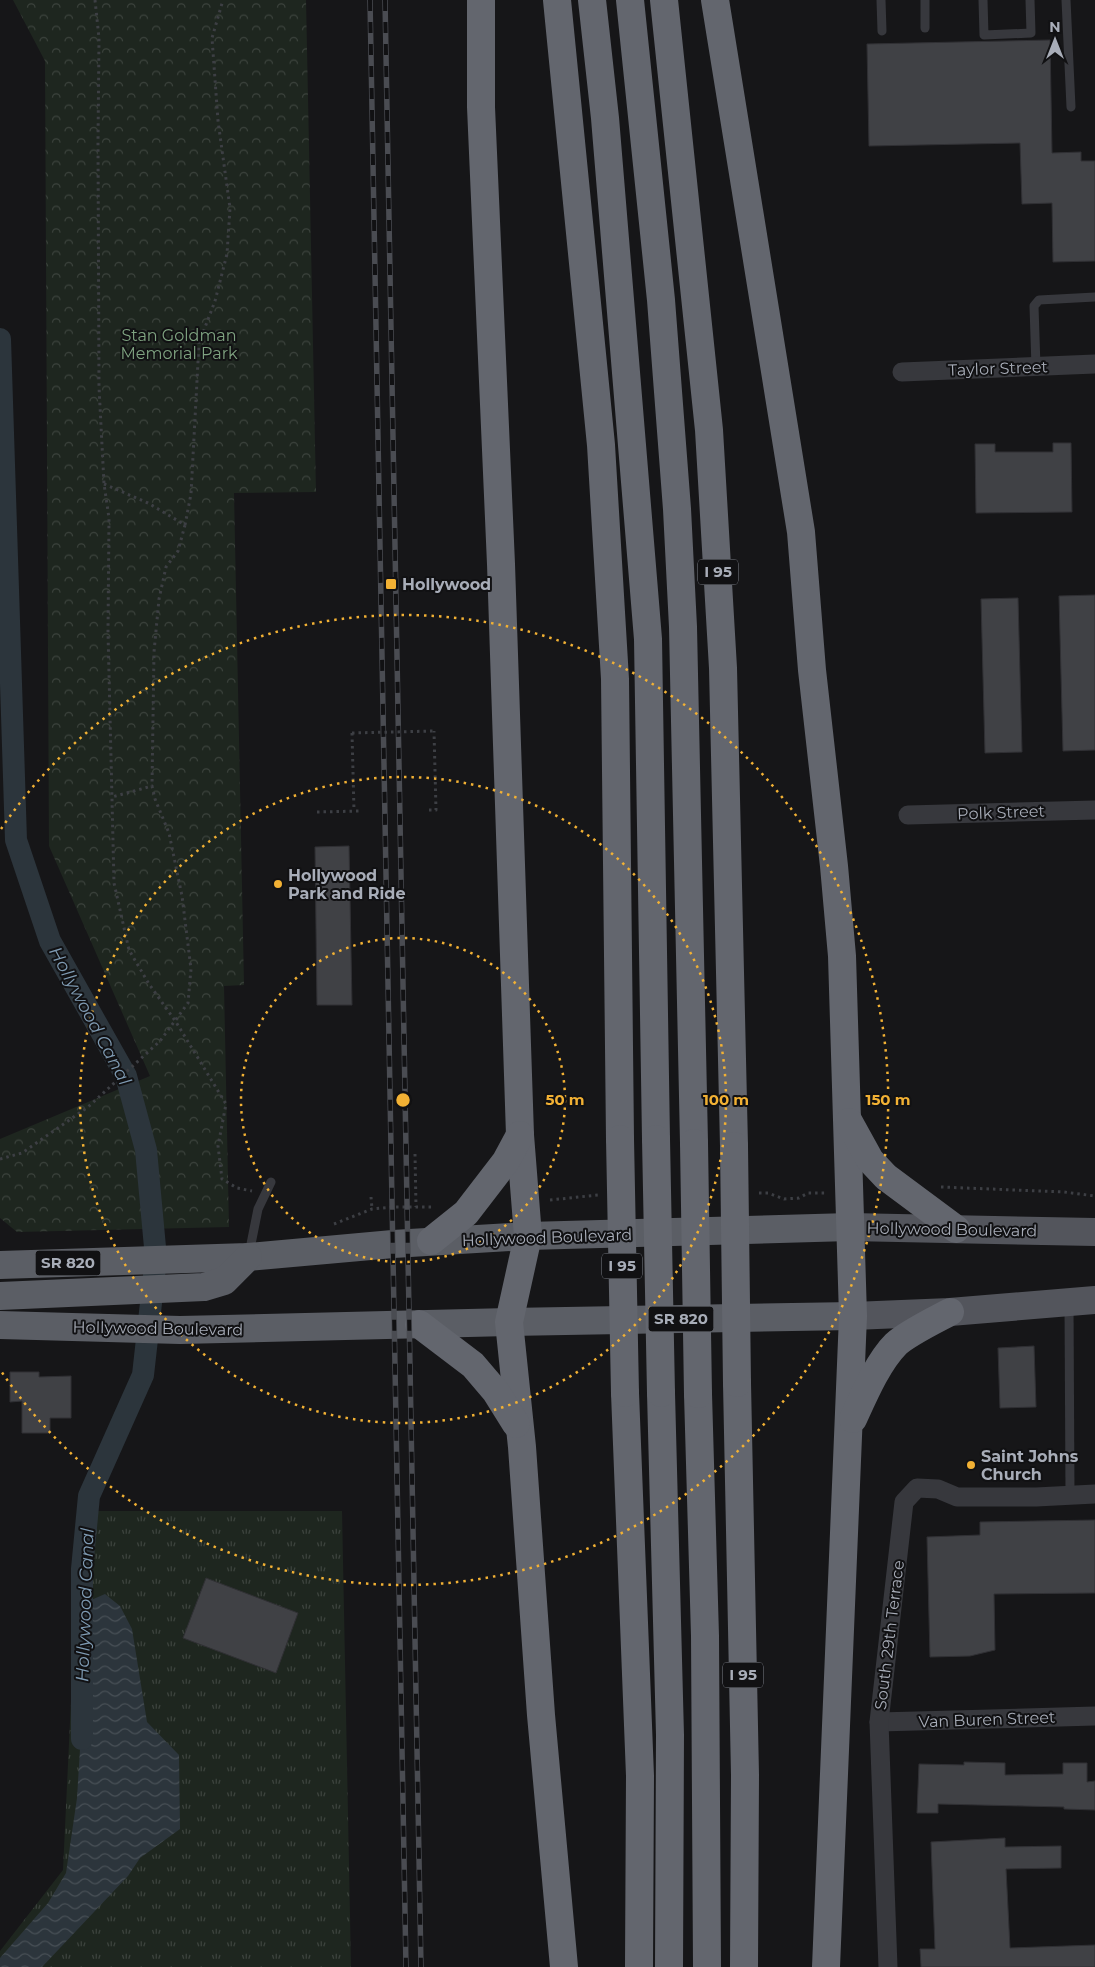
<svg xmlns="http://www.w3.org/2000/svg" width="1095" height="1967" font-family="Montserrat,sans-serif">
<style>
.grass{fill:url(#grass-tufts)}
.forest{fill:url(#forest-crowns)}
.water{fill:url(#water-waves)}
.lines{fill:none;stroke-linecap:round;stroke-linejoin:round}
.canal{stroke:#2c353c;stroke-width:22}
.building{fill:#404145;stroke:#303034}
.path{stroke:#3d3f44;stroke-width:3;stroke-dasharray:2.5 4;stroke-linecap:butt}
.service{stroke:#37383d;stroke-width:9}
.minor{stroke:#37383d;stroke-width:19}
.primary{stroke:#53555c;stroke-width:28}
.trunk{stroke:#5b5e65;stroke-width:28}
.motorway{stroke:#63666e;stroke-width:28}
.rail-casing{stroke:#4a4c52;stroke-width:5.5}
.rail{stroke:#111113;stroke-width:4;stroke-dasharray:11;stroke-linecap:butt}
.path-bridge{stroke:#3d3f44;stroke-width:3;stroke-dasharray:2.5 4;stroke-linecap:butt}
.motorway-bridge{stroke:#63666e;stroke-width:28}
.ring{fill:none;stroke:#f2b134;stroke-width:2.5;stroke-dasharray:2.5 5}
.poi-dot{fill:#f2b134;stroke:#111113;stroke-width:2}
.labels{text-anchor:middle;stroke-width:4;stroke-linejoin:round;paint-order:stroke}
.shield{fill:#111113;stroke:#7b7e86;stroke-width:1}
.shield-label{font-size:15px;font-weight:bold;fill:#a8adb8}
.park-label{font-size:16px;fill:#7fa381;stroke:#111113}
.street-label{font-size:16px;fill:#a8adb8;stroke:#111113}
.poi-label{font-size:16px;font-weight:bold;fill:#a8adb8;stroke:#111113;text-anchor:start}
.water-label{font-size:18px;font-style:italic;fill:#7f9bb3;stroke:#111113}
.centre{fill:#f2b134;stroke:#111113;stroke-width:2.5}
.ring-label{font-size:15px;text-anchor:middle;font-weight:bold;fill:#f2b134;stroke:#111113;stroke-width:4;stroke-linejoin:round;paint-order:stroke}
</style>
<defs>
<pattern id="grass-tufts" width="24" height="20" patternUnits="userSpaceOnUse" patternTransform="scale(1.25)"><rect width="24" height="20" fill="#1e261f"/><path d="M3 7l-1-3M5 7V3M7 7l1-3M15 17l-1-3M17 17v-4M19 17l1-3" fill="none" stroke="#3c433d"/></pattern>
<pattern id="forest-crowns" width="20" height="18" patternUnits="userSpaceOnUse" patternTransform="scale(1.25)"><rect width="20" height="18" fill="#1e261f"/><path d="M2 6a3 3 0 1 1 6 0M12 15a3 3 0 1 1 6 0" fill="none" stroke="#3c433d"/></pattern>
<pattern id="water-waves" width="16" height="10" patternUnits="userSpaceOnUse" patternTransform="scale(1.25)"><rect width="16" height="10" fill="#2c353c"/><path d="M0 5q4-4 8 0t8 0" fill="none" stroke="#485056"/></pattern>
</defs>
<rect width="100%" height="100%" fill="#161618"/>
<path class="grass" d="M 80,1511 L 342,1511 L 351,1967 L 0,1967 L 0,1951 L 63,1870 Z"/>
<path class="forest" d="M 13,0 L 306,0 L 316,492 L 234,493 L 244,985 L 224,986 L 229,1227 L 17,1232 L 0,1218 L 0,1139 L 150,1076 L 49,846 L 45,61 Z"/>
<path class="water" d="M 105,1594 L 120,1606 L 132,1629 L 147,1722 L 179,1755 L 180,1829 L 140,1858 L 128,1876 L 42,1967 L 0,1967 L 0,1958 L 48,1903 L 66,1873 L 77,1798 L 89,1601 Z"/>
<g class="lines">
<path class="canal" d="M 0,339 L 16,840 L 50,941 L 126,1076 L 146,1150 L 156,1258 L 143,1375 L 89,1496 L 82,1569 L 82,1739"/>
</g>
<g class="building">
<path d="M 1050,40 L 1052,153 L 1081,152 L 1081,161 L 1095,161 L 1095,261 L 1053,262 L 1052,203 L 1022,204 L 1020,143 L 869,146 L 867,44 Z"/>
<path d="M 1053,443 L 1071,443 L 1072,512 L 976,513 L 975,444 L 995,444 L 995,452 L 1053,452 Z"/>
<path d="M 1095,595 L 1095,750 L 1063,751 L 1059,596 Z"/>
<path d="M 1018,598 L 1022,752 L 985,753 L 981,599 Z"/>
<path d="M 349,846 L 352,1005 L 317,1005 L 315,847 Z"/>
<path d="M 1034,1346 L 1036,1407 L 1000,1408 L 998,1348 Z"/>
<path d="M 10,1372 L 39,1372 L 39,1377 L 71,1376 L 71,1418 L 50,1418 L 50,1433 L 22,1433 L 22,1401 L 10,1402 Z"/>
<path d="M 1095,1520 L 1095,1593 L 994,1594 L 995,1650 L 970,1656 L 930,1657 L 927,1537 L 980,1535 L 980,1522 Z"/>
<path d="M 206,1578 L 298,1613 L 276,1673 L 183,1638 Z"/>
<path d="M 964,1762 L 1005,1763 L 1005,1775 L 1063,1774 L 1063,1763 L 1087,1763 L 1087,1782 L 1095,1781 L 1095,1810 L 1064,1809 L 1064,1807 L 938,1804 L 938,1813 L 917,1813 L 919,1764 L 964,1765 Z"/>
<path d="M 1005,1838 L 1005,1847 L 1061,1846 L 1061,1868 L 1006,1869 L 1010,1948 L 1095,1945 L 1095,1967 L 921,1967 L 920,1949 L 935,1949 L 931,1842 Z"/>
</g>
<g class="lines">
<g class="path">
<path d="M 95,0 L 99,38 L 98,142 L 99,387 L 104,484 L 109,518 L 108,632 L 114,883 L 129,950 L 149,984 L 176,1022 L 226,1104 L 218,1146 L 222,1179 L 237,1188 L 252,1191"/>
<path d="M 104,484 L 148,503 L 185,525 L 178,551 L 166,567 L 159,599 L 154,652 L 152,786"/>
<path d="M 185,525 L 191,494 L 199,343 L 215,301 L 227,254 L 230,208 L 218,121 L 212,38 L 223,0"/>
<path d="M 352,733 L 354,811"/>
<path d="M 429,810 L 436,810 L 434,731"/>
<path d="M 317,812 L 361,811"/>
<path d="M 415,1154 L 416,1207"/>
<path d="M 0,1159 L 22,1153 L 88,1107 L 160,1041 L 188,1003 L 191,969 L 182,896 L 169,833 L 155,799 L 152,786 L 112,797"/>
<path d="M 941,1187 L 1064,1192 L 1095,1196"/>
<path d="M 759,1193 L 768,1193 L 784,1199 L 799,1198 L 808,1193 L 825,1193"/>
<path d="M 371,1197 L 372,1209"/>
<path d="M 550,1200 L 598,1195"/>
<path d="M 334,1224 L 372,1209 L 393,1207 L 432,1207"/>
</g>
<g class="service">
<path d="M 881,0 L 882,31"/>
<path d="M 925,0 L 925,28"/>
<path d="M 983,0 L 984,35 L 1031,33 L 1030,0"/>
<path d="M 1066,0 L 1071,107"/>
<path d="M 1036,367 L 1034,306 L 1039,300 L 1095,297"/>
<path d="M 249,1254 L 258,1209 L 271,1182"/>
<path d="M 1069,1304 L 1070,1495"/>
</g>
<g class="minor">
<path d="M 902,372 L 1095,364"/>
<path d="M 908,815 L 1095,810"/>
<path d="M 879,1722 L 1095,1716"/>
<path d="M 888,1967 L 879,1722 L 904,1502 L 917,1488 L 938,1489 L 957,1497 L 1036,1497 L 1095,1494"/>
</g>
<g class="primary">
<path d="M 850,1227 L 1095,1232"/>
<path d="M 853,1316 L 950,1312 L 1095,1300"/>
</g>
<g class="trunk">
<path d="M 0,1265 L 248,1257 L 393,1244 L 528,1236 L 850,1227"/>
<path d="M 0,1296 L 204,1287 L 224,1281 L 248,1257"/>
<path d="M 0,1325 L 180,1330 L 509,1322 L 853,1316"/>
</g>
<g class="motorway">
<path d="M 481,0 L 481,107 L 501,564 L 520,1135 L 528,1236 L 509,1322 L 522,1447 L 541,1715 L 564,1967"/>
<path d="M 557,0 L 601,445 L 615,679 L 620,1139"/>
<path d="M 592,0 L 605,118 L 648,639 L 656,1139"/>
<path d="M 630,0 L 661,300 L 677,509 L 683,627 L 694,1143"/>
<path d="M 664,0 L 709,430 L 723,668 L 734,1146"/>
<path d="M 715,0 L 801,532 L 812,670 L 834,866 L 842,956 L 853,1316 L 826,1967"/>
<path d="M 849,1122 L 870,1160 L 886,1177 L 956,1229"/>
<path d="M 431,1241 L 466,1213 L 506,1161 L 520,1135"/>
<path d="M 419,1324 L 473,1365 L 496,1392 L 516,1424"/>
<path d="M 737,1383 L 745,1775 L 744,1967"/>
<path d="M 625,1393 L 640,1776 L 639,1967"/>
<path d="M 661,1393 L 670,1735 L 669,1967"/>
<path d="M 698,1394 L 705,1636 L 707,1967"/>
<path d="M 853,1419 C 864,1395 878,1362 896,1344 C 908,1333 935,1320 950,1312"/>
</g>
<g class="rail-casing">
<g id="rail">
<path d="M 370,0 L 406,1967"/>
<path d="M 385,0 L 421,1967"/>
</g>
</g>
<use href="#rail" class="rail"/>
<path class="path-bridge" d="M 352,733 L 434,731"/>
<g class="motorway-bridge">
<path d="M 620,1139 L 625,1393"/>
<path d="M 656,1139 L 661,1393"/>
<path d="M 694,1143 L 698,1394"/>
<path d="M 734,1146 L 737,1383"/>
</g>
</g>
<g class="ring">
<circle cx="403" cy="1100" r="162"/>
<circle cx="403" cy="1100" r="323"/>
<path d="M1 829A485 485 0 1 1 1 1371"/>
</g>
<g class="poi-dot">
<rect x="385" y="578" width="12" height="12" rx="2.5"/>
<circle cx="278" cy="884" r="5"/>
<circle cx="971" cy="1465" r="5"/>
</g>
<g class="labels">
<g class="shield">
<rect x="698" y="559.5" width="40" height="25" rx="4"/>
<rect x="35.5" y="1250.5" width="65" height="25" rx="4"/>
<rect x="602" y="1253.5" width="40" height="25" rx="4"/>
<rect x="648.5" y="1306.5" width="65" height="25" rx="4"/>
<rect x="723" y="1662.5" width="40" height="25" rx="4"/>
</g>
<g class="shield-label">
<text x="718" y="577">I 95</text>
<text x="68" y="1268">SR 820</text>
<text x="622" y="1271">I 95</text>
<text x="681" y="1324">SR 820</text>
<text x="743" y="1680">I 95</text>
</g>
<g class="park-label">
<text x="179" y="341">Stan Goldman<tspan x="179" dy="18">Memorial Park</tspan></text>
</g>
<g class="street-label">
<text transform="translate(998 368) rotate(-2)" y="6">Taylor Street</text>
<text transform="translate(1001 812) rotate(-2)" y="6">Polk Street</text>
<text transform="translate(952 1229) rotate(1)" y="6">Hollywood Boulevard</text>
<text transform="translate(547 1237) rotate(-2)" y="6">Hollywood Boulevard</text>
<text transform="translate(158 1328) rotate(1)" y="6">Hollywood Boulevard</text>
<text transform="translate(889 1635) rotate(-83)" y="6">South 29th Terrace</text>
<text transform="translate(987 1719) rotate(-2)" y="6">Van Buren Street</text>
</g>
<g class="poi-label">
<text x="402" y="590">Hollywood</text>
<text x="288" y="881">Hollywood<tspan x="288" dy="18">Park and Ride</tspan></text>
<text x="981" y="1462">Saint Johns<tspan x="981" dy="18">Church</tspan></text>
</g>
<g class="water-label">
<text transform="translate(90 1016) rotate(62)" y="6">Hollywood Canal</text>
<text transform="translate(85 1605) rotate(-88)" y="6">Hollywood Canal</text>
</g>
</g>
<circle cx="403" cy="1100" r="8" class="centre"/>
<g class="ring-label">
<text x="565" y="1105">50 m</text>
<text x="726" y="1105">100 m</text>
<text x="888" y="1105">150 m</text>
</g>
<g transform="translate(1055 40)" stroke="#111113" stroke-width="4" paint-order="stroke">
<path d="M0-4L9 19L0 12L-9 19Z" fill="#a8adb8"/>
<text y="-8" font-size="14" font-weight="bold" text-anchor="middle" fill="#a8adb8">N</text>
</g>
</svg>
